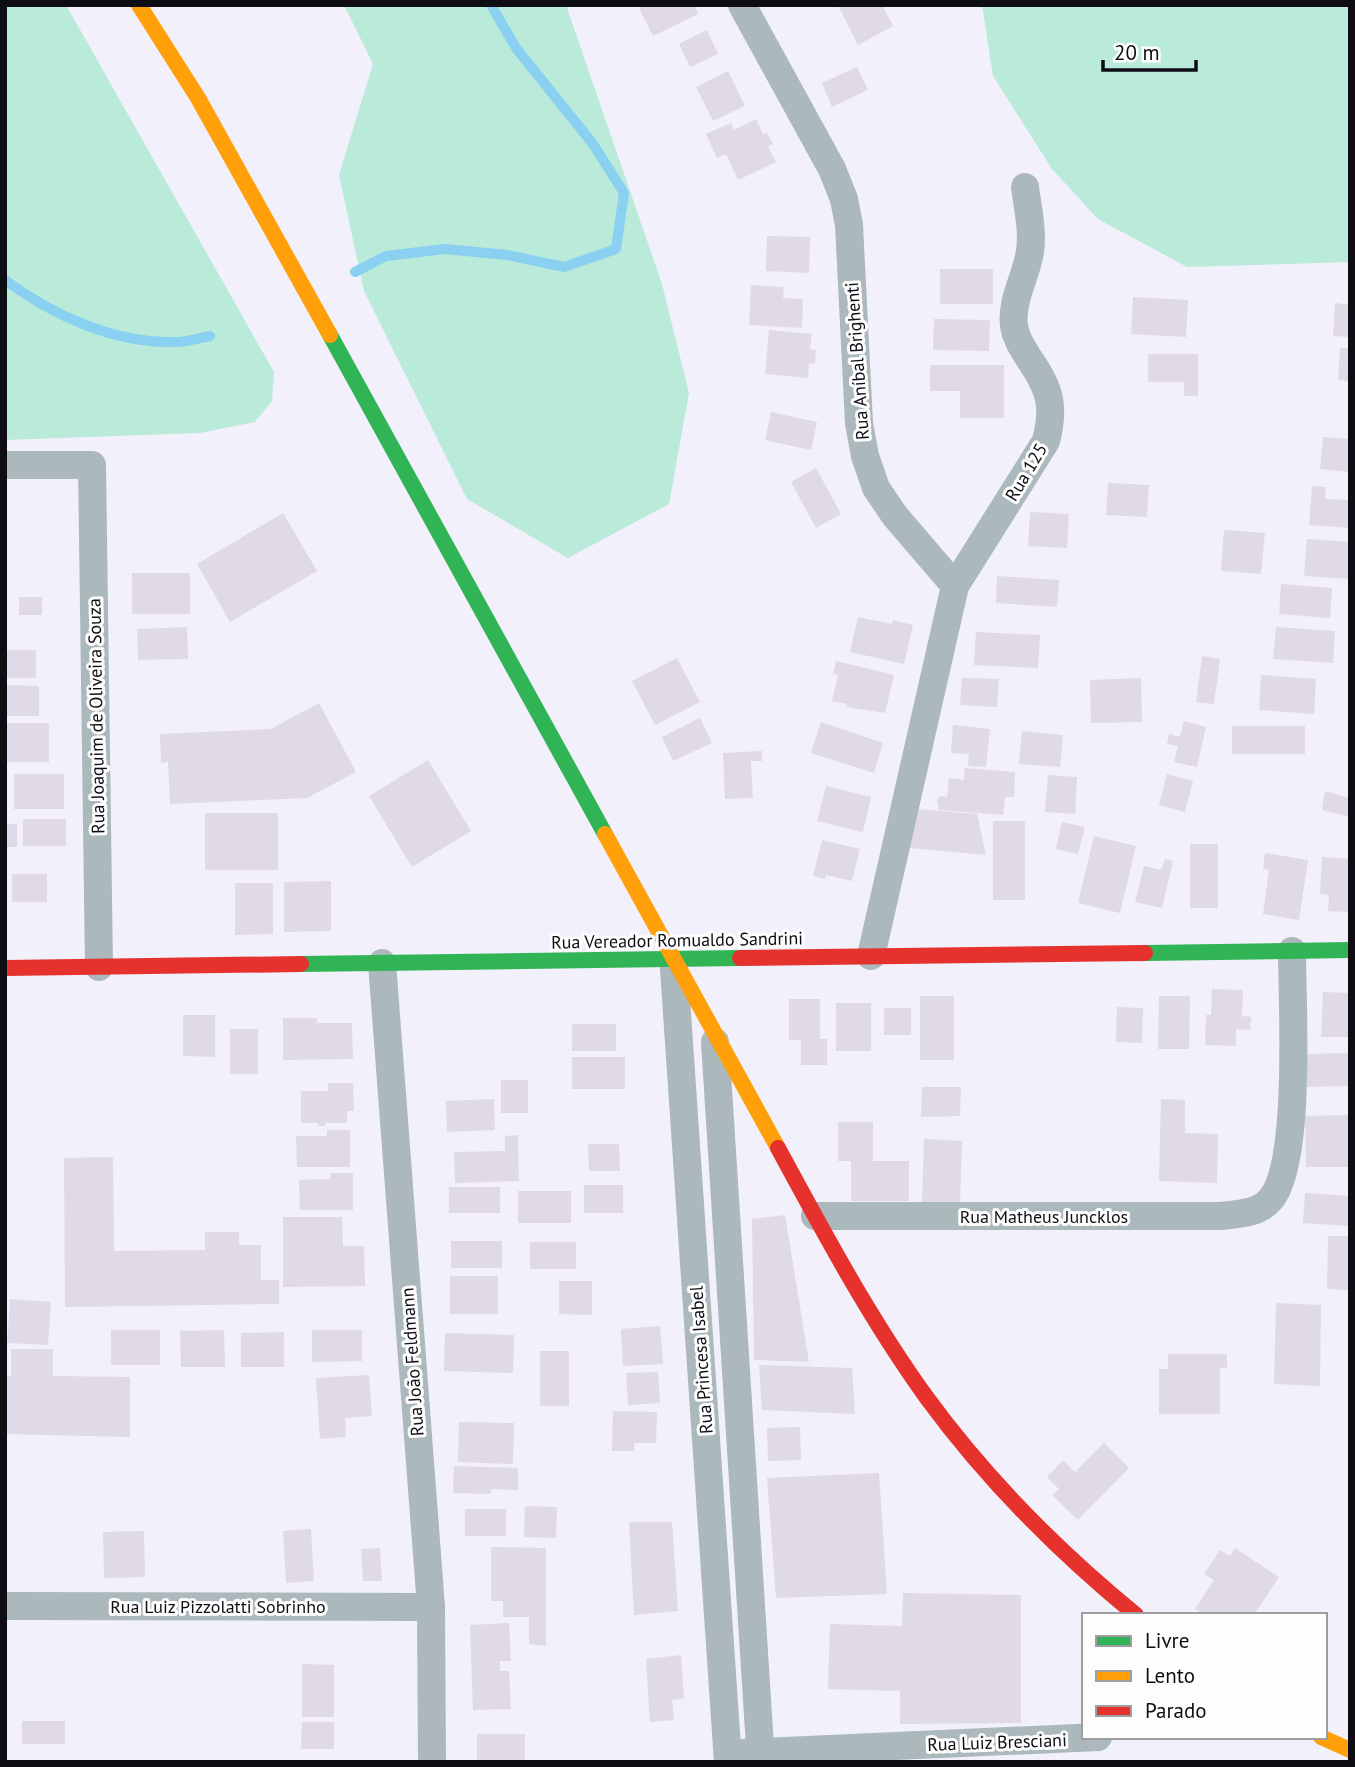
<svg xmlns="http://www.w3.org/2000/svg" width="1355" height="1767" viewBox="0 0 1355 1767" font-family="'PT Sans',sans-serif">
  <rect width="100%" height="100%" fill="#f2f0fa"/>
  <g fill="#baead9">
    <path d="M5,5H66L274,372L272,401L255,422L200,433L5,440Z"/>
    <path d="M344,5H566L662,284L689,393L669,504L568,558L467,499L364,291L339,175L373,64Z"/>
    <path d="M982,5H1350V262L1187,267L1098,219L1052,169L993,76Z"/>
  </g>
  <g fill="none" stroke-linecap="round" stroke-linejoin="round">
    <g stroke="#8ad0f0" stroke-width="10">
      <path d="M355,272L386,256L445,249L507,255L564,267L616,249L624,193L593,144L516,48L491,5"/>
      <path d="M5,280C53,316 116,344 177,342C188,342 199,338 210,336"/>
    </g>
  </g>
  <g fill="#dfd9e8">
    <path d="M644,5H694L698,14L653,36L639,8Z"/>
    <path d="M838,5H882L893,26L858,45Z"/>
    <path d="M707,30L718,54L690,67L679,44Z"/>
    <path d="M857,67L868,90L832,107L822,83Z"/>
    <path d="M728,71L745,106L713,121L696,87Z"/>
    <path d="M756,119L763,134L767,133L773,144L768,146L776,162L738,180L726,154L717,158L706,134L731,123L734,130Z"/>
    <path d="M767,236L810,237L809,273L766,271Z"/>
    <rect x="940" y="269" width="53" height="35"/>
    <path d="M751,285L784,287L783,298L803,299L802,328L749,325Z"/>
    <path d="M1133,297L1188,300L1186,337L1131,334Z"/>
    <path d="M1335,303L1350,305V337L1333,336Z"/>
    <path d="M934,319L990,320L989,351L933,350Z"/>
    <path d="M769,330L812,334L810,349L816,350L815,364L809,363L808,378L765,374Z"/>
    <path d="M1340,348H1350V381L1338,380Z"/>
    <path d="M1148,354H1198V396H1184V382H1148Z"/>
    <path d="M930,365H1004V418H960V391H930Z"/>
    <path d="M771,412L817,422L811,450L765,440Z"/>
    <path d="M1323,437L1350,439V472L1320,469Z"/>
    <path d="M816,468L841,514L816,528L791,482Z"/>
    <path d="M1108,483L1149,485L1147,517L1106,515Z"/>
    <path d="M1312,486L1326,487L1325,499L1350,500V528L1309,525Z"/>
    <path d="M1030,512L1069,514L1067,548L1028,546Z"/>
    <path d="M283,513L317,571L230,622L197,564Z"/>
    <path d="M1224,530L1265,533L1261,574L1221,571Z"/>
    <path d="M1307,539L1350,542V579L1304,576Z"/>
    <rect x="132" y="573" width="58" height="41"/>
    <path d="M997,576L1059,580L1057,607L996,603Z"/>
    <path d="M1281,584L1332,588L1330,618L1279,614Z"/>
    <rect x="19" y="597" width="23" height="18"/>
    <path d="M858,617L892,624L893,620L913,625L904,664L850,652Z"/>
    <path d="M187,627L188,659L138,660L137,629Z"/>
    <path d="M1276,627L1335,631L1333,663L1273,659Z"/>
    <path d="M976,632L1040,635L1038,668L974,665Z"/>
    <rect x="5" y="650" width="31" height="28"/>
    <path d="M1202,656L1220,659L1214,704L1196,702Z"/>
    <path d="M677,658L700,702L655,725L632,681Z"/>
    <path d="M836,661L894,675L885,713L846,707L847,704L832,701L838,675L833,674Z"/>
    <path d="M1261,675L1316,679L1314,714L1259,710Z"/>
    <path d="M962,678L999,679L997,707L960,705Z"/>
    <path d="M1141,678L1142,722L1091,723L1090,680Z"/>
    <path d="M5,685L39,686V716H5Z"/>
    <path d="M319,703L356,772L307,798L170,804L168,762L161,763L160,734L271,729Z"/>
    <path d="M700,718L712,743L673,761L662,737Z"/>
    <path d="M1184,721L1206,727L1197,767L1174,762L1178,746L1167,744L1169,734L1180,737Z"/>
    <path d="M821,722L883,743L874,773L811,753Z"/>
    <rect x="5" y="723" width="44" height="39"/>
    <path d="M953,725L990,729L986,767L968,766L969,754L951,753Z"/>
    <rect x="1232" y="726" width="73" height="28"/>
    <path d="M1022,731L1063,735L1060,767L1019,764Z"/>
    <path d="M762,751V761H751L753,798L725,799L723,753Z"/>
    <path d="M428,760L471,831L412,867L369,796Z"/>
    <path d="M965,768L1015,772L1014,797H1005L1003,815L939,810L937,800L940,796L947,797L949,778L964,780Z"/>
    <rect x="14" y="774" width="50" height="35"/>
    <path d="M1167,774L1193,781L1185,812L1159,805Z"/>
    <path d="M1048,775L1077,777L1075,814L1045,812Z"/>
    <path d="M826,786L871,797L863,832L817,821Z"/>
    <path d="M1325,791L1350,798V817L1322,810Z"/>
    <path d="M917,809L977,814L986,855L909,848Z"/>
    <rect x="205" y="813" width="73" height="57"/>
    <rect x="23" y="819" width="43" height="27"/>
    <rect x="993" y="821" width="32" height="79"/>
    <path d="M1062,822L1085,827L1078,854L1056,849Z"/>
    <rect x="5" y="824" width="12" height="23"/>
    <path d="M1094,836L1136,846L1120,913L1078,903Z"/>
    <path d="M822,840L860,849L852,881L826,875L825,879L813,876Z"/>
    <rect x="1190" y="844" width="28" height="64"/>
    <path d="M1265,853L1308,860L1299,920L1263,914L1269,870L1263,869Z"/>
    <path d="M1322,857L1350,859V912L1328,911L1329,895L1320,894Z"/>
    <path d="M1165,859L1173,861L1162,908L1135,902L1144,866L1161,870Z"/>
    <rect x="12" y="874" width="35" height="28"/>
    <path d="M331,881V931L284,932V882Z"/>
    <path d="M235,883H273V934L235,935Z"/>
    <path d="M1212,989L1243,990L1242,1016L1251,1017L1250,1030L1236,1029V1046L1205,1045L1206,1015H1211Z"/>
    <path d="M1323,992L1350,993V1037H1321Z"/>
    <rect x="920" y="996" width="34" height="64"/>
    <path d="M1159,996H1190L1189,1049H1158Z"/>
    <path d="M789,999H820V1039H827V1065H801V1040H789Z"/>
    <rect x="836" y="1003" width="35" height="48"/>
    <path d="M1117,1007L1143,1008L1142,1043L1116,1042Z"/>
    <rect x="884" y="1008" width="27" height="27"/>
    <path d="M183,1015H215V1057L183,1056Z"/>
    <path d="M283,1018H317V1023H352L353,1059L283,1060Z"/>
    <rect x="572" y="1024" width="44" height="27"/>
    <rect x="230" y="1029" width="28" height="45"/>
    <path d="M1350,1053V1086L1307,1087L1306,1054Z"/>
    <rect x="572" y="1057" width="53" height="32"/>
    <rect x="501" y="1080" width="27" height="33"/>
    <path d="M328,1083H353L354,1111H347V1123H325V1126H318V1123H301V1091H328Z"/>
    <path d="M922,1087H961L960,1116L921,1117Z"/>
    <path d="M494,1099L495,1130L447,1132L446,1101Z"/>
    <path d="M1161,1099L1185,1100V1133L1218,1134L1217,1183L1159,1181Z"/>
    <path d="M1350,1115V1167H1306L1305,1116Z"/>
    <path d="M838,1122H873V1161H909V1201H851V1161H838Z"/>
    <path d="M327,1130H350V1167H297L296,1136H327Z"/>
    <path d="M518,1135L519,1181L455,1183L454,1152L505,1151V1136Z"/>
    <path d="M924,1139L962,1141L960,1204L922,1203Z"/>
    <path d="M588,1144H619L620,1171H589Z"/>
    <path d="M113,1157L114,1251L205,1250V1232H239V1245H261V1280H279V1304L65,1307L64,1158Z"/>
    <path d="M330,1173H353V1210H300L299,1180L330,1179Z"/>
    <rect x="584" y="1185" width="39" height="28"/>
    <rect x="449" y="1187" width="51" height="26"/>
    <rect x="518" y="1191" width="53" height="32"/>
    <path d="M1305,1193L1350,1196V1226L1303,1223Z"/>
    <path d="M785,1215L809,1362L754,1360L752,1219Z"/>
    <path d="M283,1217H342L343,1246H364L365,1286L283,1287Z"/>
    <path d="M1328,1236H1350V1290L1327,1289Z"/>
    <rect x="451" y="1241" width="51" height="27"/>
    <rect x="530" y="1242" width="46" height="27"/>
    <rect x="450" y="1276" width="48" height="38"/>
    <path d="M559,1281H592V1315L559,1314Z"/>
    <path d="M10,1299L51,1302L48,1345L7,1343Z"/>
    <path d="M1276,1303L1321,1305L1320,1386L1274,1384Z"/>
    <path d="M660,1326L663,1364L623,1366L621,1329Z"/>
    <rect x="111" y="1330" width="49" height="35"/>
    <path d="M224,1330L225,1367H181L180,1331Z"/>
    <path d="M312,1330H362V1361L312,1362Z"/>
    <path d="M284,1332V1367H241V1333Z"/>
    <path d="M445,1333L514,1335L513,1373L444,1371Z"/>
    <path d="M11,1349H53V1376L130,1377V1437L5,1434V1376H11Z"/>
    <rect x="540" y="1351" width="29" height="55"/>
    <path d="M1168,1354H1227V1368H1220V1414H1159V1369H1168Z"/>
    <path d="M759,1365L852,1368L855,1414L762,1410Z"/>
    <path d="M658,1372L660,1403L628,1405L626,1373Z"/>
    <path d="M369,1375L372,1416L345,1418L346,1437L320,1439L316,1378Z"/>
    <path d="M613,1411L657,1412L656,1443H634V1451H612Z"/>
    <path d="M459,1422L514,1423L513,1464L458,1462Z"/>
    <path d="M800,1427L801,1460L768,1461L767,1428Z"/>
    <path d="M1104,1443L1129,1468L1078,1520L1052,1495L1059,1489L1047,1477L1063,1460L1075,1472Z"/>
    <path d="M454,1466L518,1468V1490L491,1489V1494L453,1493Z"/>
    <path d="M879,1473L887,1594L776,1598L767,1478Z"/>
    <path d="M525,1506L557,1507L556,1538L524,1537Z"/>
    <rect x="465" y="1509" width="41" height="27"/>
    <path d="M629,1522H672L678,1611L634,1615Z"/>
    <path d="M311,1529L314,1581L286,1583L283,1531Z"/>
    <path d="M144,1531L145,1577L104,1578L103,1532Z"/>
    <path d="M491,1547L546,1548V1646L529,1644V1617H503V1601H491Z"/>
    <path d="M380,1548L382,1581H363L361,1549Z"/>
    <path d="M1235,1548L1279,1577L1254,1615H1204L1195,1609L1214,1580L1204,1574L1220,1550L1230,1556Z"/>
    <path d="M903,1593L1021,1595V1723L900,1724V1691L828,1689L830,1624L902,1626Z"/>
    <path d="M509,1623L511,1661H500V1671H509L511,1709L473,1710L470,1625Z"/>
    <path d="M681,1655L684,1699L672,1700L674,1720L650,1722L646,1659Z"/>
    <path d="M302,1664L334,1665V1717H302Z"/>
    <rect x="22" y="1721" width="43" height="23"/>
    <path d="M302,1722H334V1749H301Z"/>
    <rect x="477" y="1734" width="48" height="28"/>
  </g>
  <g fill="none" stroke-linecap="round" stroke-linejoin="round">
    <g stroke="#abb8bc" stroke-width="28">
      <path d="M742,5L832,169L844,199L849,225L859,423L865,456L876,488L895,516L955,586L871,956"/>
      <path d="M5,465H92L99,967"/>
      <path d="M955,586L1046,441C1055,406 1050,389 1030,360C1023,349 1016,339 1014,326C1011,302 1024,280 1029,257C1034,235 1028,210 1025,187"/>
      <path d="M382,963L431,1607L432,1762"/>
      <path d="M674,969L728,1762"/>
      <path d="M715,1042L761,1762"/>
      <path d="M815,1216H1220C1237,1214 1258,1214 1270,1200C1302,1165 1292,1002 1292,951"/>
      <path d="M5,1606L431,1607"/>
      <path d="M741,1753L1098,1737"/>
    </g>
    <g stroke="#30b455" stroke-width="16">
      <path d="M330,335L605,834"/>
      <path d="M1145,953L1350,950"/>
      <path d="M301,964L740,958"/>
    </g>
    <g stroke="#ff9f0a" stroke-width="16">
      <path d="M139,5L198,98L330,335"/>
      <path d="M605,834L778,1148"/>
      <path d="M1321,1737L1350,1750"/>
    </g>
    <g stroke="#e5322d" stroke-width="16">
      <path d="M740,958L1145,953"/>
      <path d="M5,968L301,964"/>
      <path d="M778,1148C824,1233 870,1319 927,1398C987,1480 1058,1551 1136,1615"/>
    </g>
  </g>
  <g text-anchor="middle" dominant-baseline="central" stroke-width="6" stroke-linejoin="round" paint-order="stroke">
    <g font-size="18" fill="#0f0d14" stroke="#fdfdfd">
      <text transform="translate(857 361) rotate(-94)">Rua Aníbal Brighenti</text>
      <text transform="translate(1026 472) rotate(-59)">Rua 125</text>
      <text transform="translate(96 716) rotate(-91)">Rua Joaquim de Oliveira Souza</text>
      <text transform="translate(677 940) rotate(-1)">Rua Vereador Romualdo Sandrini</text>
      <text x="1044" y="1216">Rua Matheus Juncklos</text>
      <text transform="translate(701 1360) rotate(-94)">Rua Princesa Isabel</text>
      <text transform="translate(412 1362) rotate(-94)">Rua João Feldmann</text>
      <text x="218" y="1606">Rua Luiz Pizzolatti Sobrinho</text>
      <text transform="translate(997 1742) rotate(-2)">Rua Luiz Bresciani</text>
    </g>
  </g>
  <rect width="1355" height="1767" fill="none" stroke="#0f0d14" stroke-width="14"/>
  <rect x="1082" y="1613" width="245" height="126" fill="#fdfdfd" stroke="#9e9da0" stroke-width="2"/>
  <rect x="1096" y="1636" width="35" height="10" fill="#30b455" stroke="#9e9da0" stroke-width="2"/>
  <text x="1145" y="1648" font-size="21" fill="#0f0d14">Livre</text>
  <rect x="1096" y="1671" width="35" height="10" fill="#ff9f0a" stroke="#9e9da0" stroke-width="2"/>
  <text x="1145" y="1683" font-size="21" fill="#0f0d14">Lento</text>
  <rect x="1096" y="1706" width="35" height="10" fill="#e5322d" stroke="#9e9da0" stroke-width="2"/>
  <text x="1145" y="1718" font-size="21" fill="#0f0d14">Parado</text>
  <path d="M1103 60v10h93v-10" fill="none" stroke="#0f0d14" stroke-width="3.5"/>
  <text x="1114" y="60" font-size="21" fill="#0f0d14" stroke="#fdfdfd" stroke-width="5" paint-order="stroke">20 m</text>
</svg>
